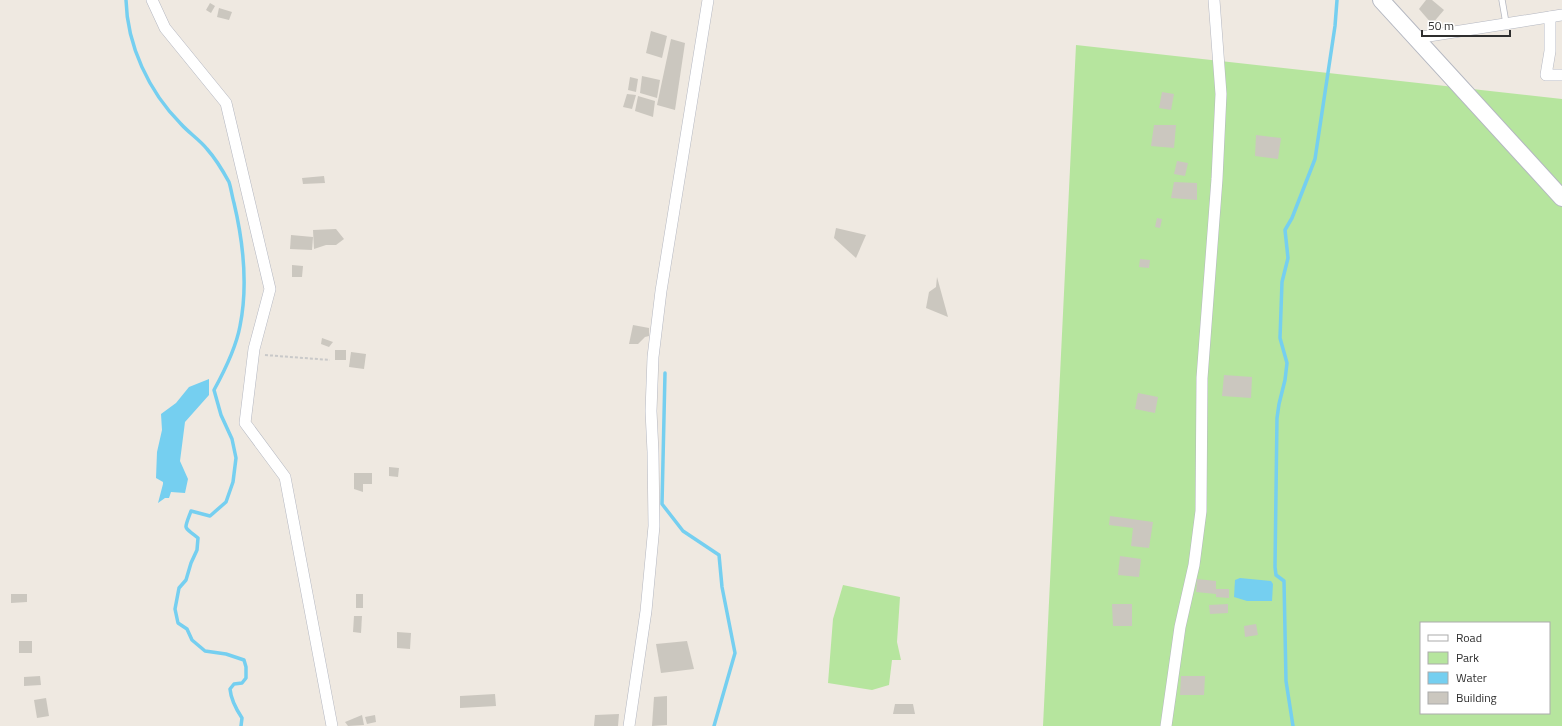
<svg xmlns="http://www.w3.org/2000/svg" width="1562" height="726" viewBox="0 0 1562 726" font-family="'Titillium Web',sans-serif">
  <rect width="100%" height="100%" fill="#efe9e1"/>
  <g fill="#b6e59e" fill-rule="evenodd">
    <path d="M1076,45L1562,99V726H1043ZM1421,623H1549V713H1421Z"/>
    <path d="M843,585L900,597L897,642L901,660H892L889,685L872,690L828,683L833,619Z"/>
  </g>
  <g fill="#75cff0">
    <path d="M209,379V395L185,422L180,461L188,479L185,493L171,492L169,498H165L158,503L163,484V482L156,478L157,452L162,430L161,414L176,403L189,387Z"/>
    <path d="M1240,578L1271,581L1273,584L1272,601H1247L1234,597L1235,580Z"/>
  </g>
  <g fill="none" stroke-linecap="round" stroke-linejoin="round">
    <g stroke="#75cff0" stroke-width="3.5">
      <path d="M126,0C127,45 149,92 181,124C189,133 200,140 207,149C215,158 223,171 229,182C231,188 232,196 234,203C243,241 248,286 240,326C236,348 225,370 214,390L221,415L232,439L236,458L233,482L226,502L210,516L191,511C183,532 184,526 198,538L197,550L191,563L186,580L179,588L175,609L178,623L187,629L192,640L205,651L226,654L244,660L246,667V678L242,683L234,684L230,689C231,700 236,709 242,718L241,726"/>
      <path d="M665,373L662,504L683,531L719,555L722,587L735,653L714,726"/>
      <path d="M1293,726L1286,681L1284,581L1276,575L1275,567L1277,418L1279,404L1285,380L1287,363L1280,338L1282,282L1288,258L1285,230L1292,218L1315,159L1335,26L1337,0"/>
    </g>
  </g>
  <g fill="#cbc7bf">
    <path d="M1426,0H1432L1444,10L1432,24L1419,9Z"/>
    <path d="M210,3L215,6L211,13L206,10Z"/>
    <path d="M219,8L232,12L229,20L217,17Z"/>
    <path d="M651,31L667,36L662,58L646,53Z"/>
    <path d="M671,39L685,43L675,110L657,105Z"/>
    <path d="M642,76L660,80L657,98L640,93Z"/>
    <path d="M630,77L638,79L636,92L628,90Z"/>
    <path d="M1162,92L1174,94L1171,110L1159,108Z"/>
    <path d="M627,94L636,95L632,109L623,107Z"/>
    <path d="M638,96L655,101L653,117L635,111Z"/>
    <path d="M1154,125H1176L1174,148L1151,146Z"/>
    <path d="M1256,135L1281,138L1278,159L1255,156Z"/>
    <path d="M1177,161L1188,163L1185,176L1174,174Z"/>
    <path d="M324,176L325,183L303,184L302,178Z"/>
    <path d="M1174,182L1197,183V200L1171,198Z"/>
    <path d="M1157,218L1162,219L1160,228L1155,227Z"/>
    <path d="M836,228L866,235L856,258L834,238Z"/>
    <path d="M336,229L344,239L336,245H326L314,249L313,230Z"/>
    <path d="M291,235L313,237L312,250L290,249Z"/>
    <path d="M1140,259L1150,260L1149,268L1139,267Z"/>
    <path d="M292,265L303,266L302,277H292Z"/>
    <path d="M937,277L948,317L926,308L929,292L936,287Z"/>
    <path d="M633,325L649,328V336L645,337L638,344H629Z"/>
    <path d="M322,338L333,342L329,347L321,344Z"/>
    <rect x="335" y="350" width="11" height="10"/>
    <path d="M351,352L366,354L364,369L349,367Z"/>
    <path d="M1224,375L1252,377L1251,398L1222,396Z"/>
    <path d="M1138,393L1158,397L1155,413L1135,409Z"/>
    <path d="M389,467L399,468L398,477L389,476Z"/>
    <path d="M354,473H372V484H363V492L354,489Z"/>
    <path d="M1110,516L1153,522L1149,548L1131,546L1133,528L1109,525Z"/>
    <path d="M1120,556L1141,559L1139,577L1118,575Z"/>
    <path d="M1197,579L1216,581V589H1229V598L1216,597V594L1196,592Z"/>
    <path d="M11,594H27V602L11,603Z"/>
    <rect x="356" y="594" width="7" height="14"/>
    <path d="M1112,604H1132V626H1113Z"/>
    <path d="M1228,604V613L1210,614L1209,605Z"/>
    <path d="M354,616H362L361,633L353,632Z"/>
    <path d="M1256,624L1258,635L1245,637L1244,626Z"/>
    <path d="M397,632L411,633L410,649L397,648Z"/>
    <rect x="19" y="641" width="13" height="12"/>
    <path d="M687,641L694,669L661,673L656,644Z"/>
    <path d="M40,676L41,685L24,686V677Z"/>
    <path d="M1181,676H1205L1204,695H1180Z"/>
    <path d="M495,694L496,706L460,708V696Z"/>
    <path d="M667,696V725L652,726L654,697Z"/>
    <path d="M46,698L49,716L37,718L34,700Z"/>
    <path d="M895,704H913L915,714H893Z"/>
    <path d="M619,714L618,726H594L595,715Z"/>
    <path d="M362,715L364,725L348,726L345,722Z"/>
    <path d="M375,715L376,722L367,724L365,717Z"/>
  </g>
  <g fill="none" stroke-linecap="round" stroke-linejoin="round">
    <g stroke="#b4b7c1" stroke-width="7">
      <path id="lane" d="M1502,0L1506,23"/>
    </g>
    <g stroke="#b4b7c1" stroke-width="12">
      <g id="street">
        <path d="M152,0L165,28L226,103L270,289L254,349L245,423L285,477L332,726"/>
        <path d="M1550,17V51L1546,75H1562"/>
        <path d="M1416,38L1562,15"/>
        <path d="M629,726L646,611L654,526L653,452L651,411L653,357L661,291L708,0"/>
        <path d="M1166,726L1180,627L1194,565L1201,511L1202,378L1217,179L1221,94L1214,0"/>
      </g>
    </g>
    <g stroke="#b4b7c1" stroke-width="18">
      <path id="secondary" d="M1381,0L1562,198"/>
    </g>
    <path stroke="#c9c9c9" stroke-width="2" stroke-dasharray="3 2" stroke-linecap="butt" d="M265,355L330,360"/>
    <use href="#lane" stroke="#fff" stroke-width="5.5"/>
    <use href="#street" stroke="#fff" stroke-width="11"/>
    <use href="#secondary" stroke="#fff" stroke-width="16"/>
  </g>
  <rect x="1420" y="622" width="130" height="92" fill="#ffffff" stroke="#ababab"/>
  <rect x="1428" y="635" width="20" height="6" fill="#ffffff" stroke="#ababab"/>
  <text x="1456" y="642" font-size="12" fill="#2e2e2e">Road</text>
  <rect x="1428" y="652" width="20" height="12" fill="#b6e59e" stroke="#ababab"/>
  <text x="1456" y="662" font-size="12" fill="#2e2e2e">Park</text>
  <rect x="1428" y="672" width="20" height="12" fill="#75cff0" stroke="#ababab"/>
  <text x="1456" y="682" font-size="12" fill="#2e2e2e">Water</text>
  <rect x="1428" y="692" width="20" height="12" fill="#cbc7bf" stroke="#ababab"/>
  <text x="1456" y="702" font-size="12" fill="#2e2e2e">Building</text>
  <path d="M1422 30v6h88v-6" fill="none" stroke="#2e2e2e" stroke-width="2"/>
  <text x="1428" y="30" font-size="12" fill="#2e2e2e" stroke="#ffffff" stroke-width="3" paint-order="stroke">50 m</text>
</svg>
